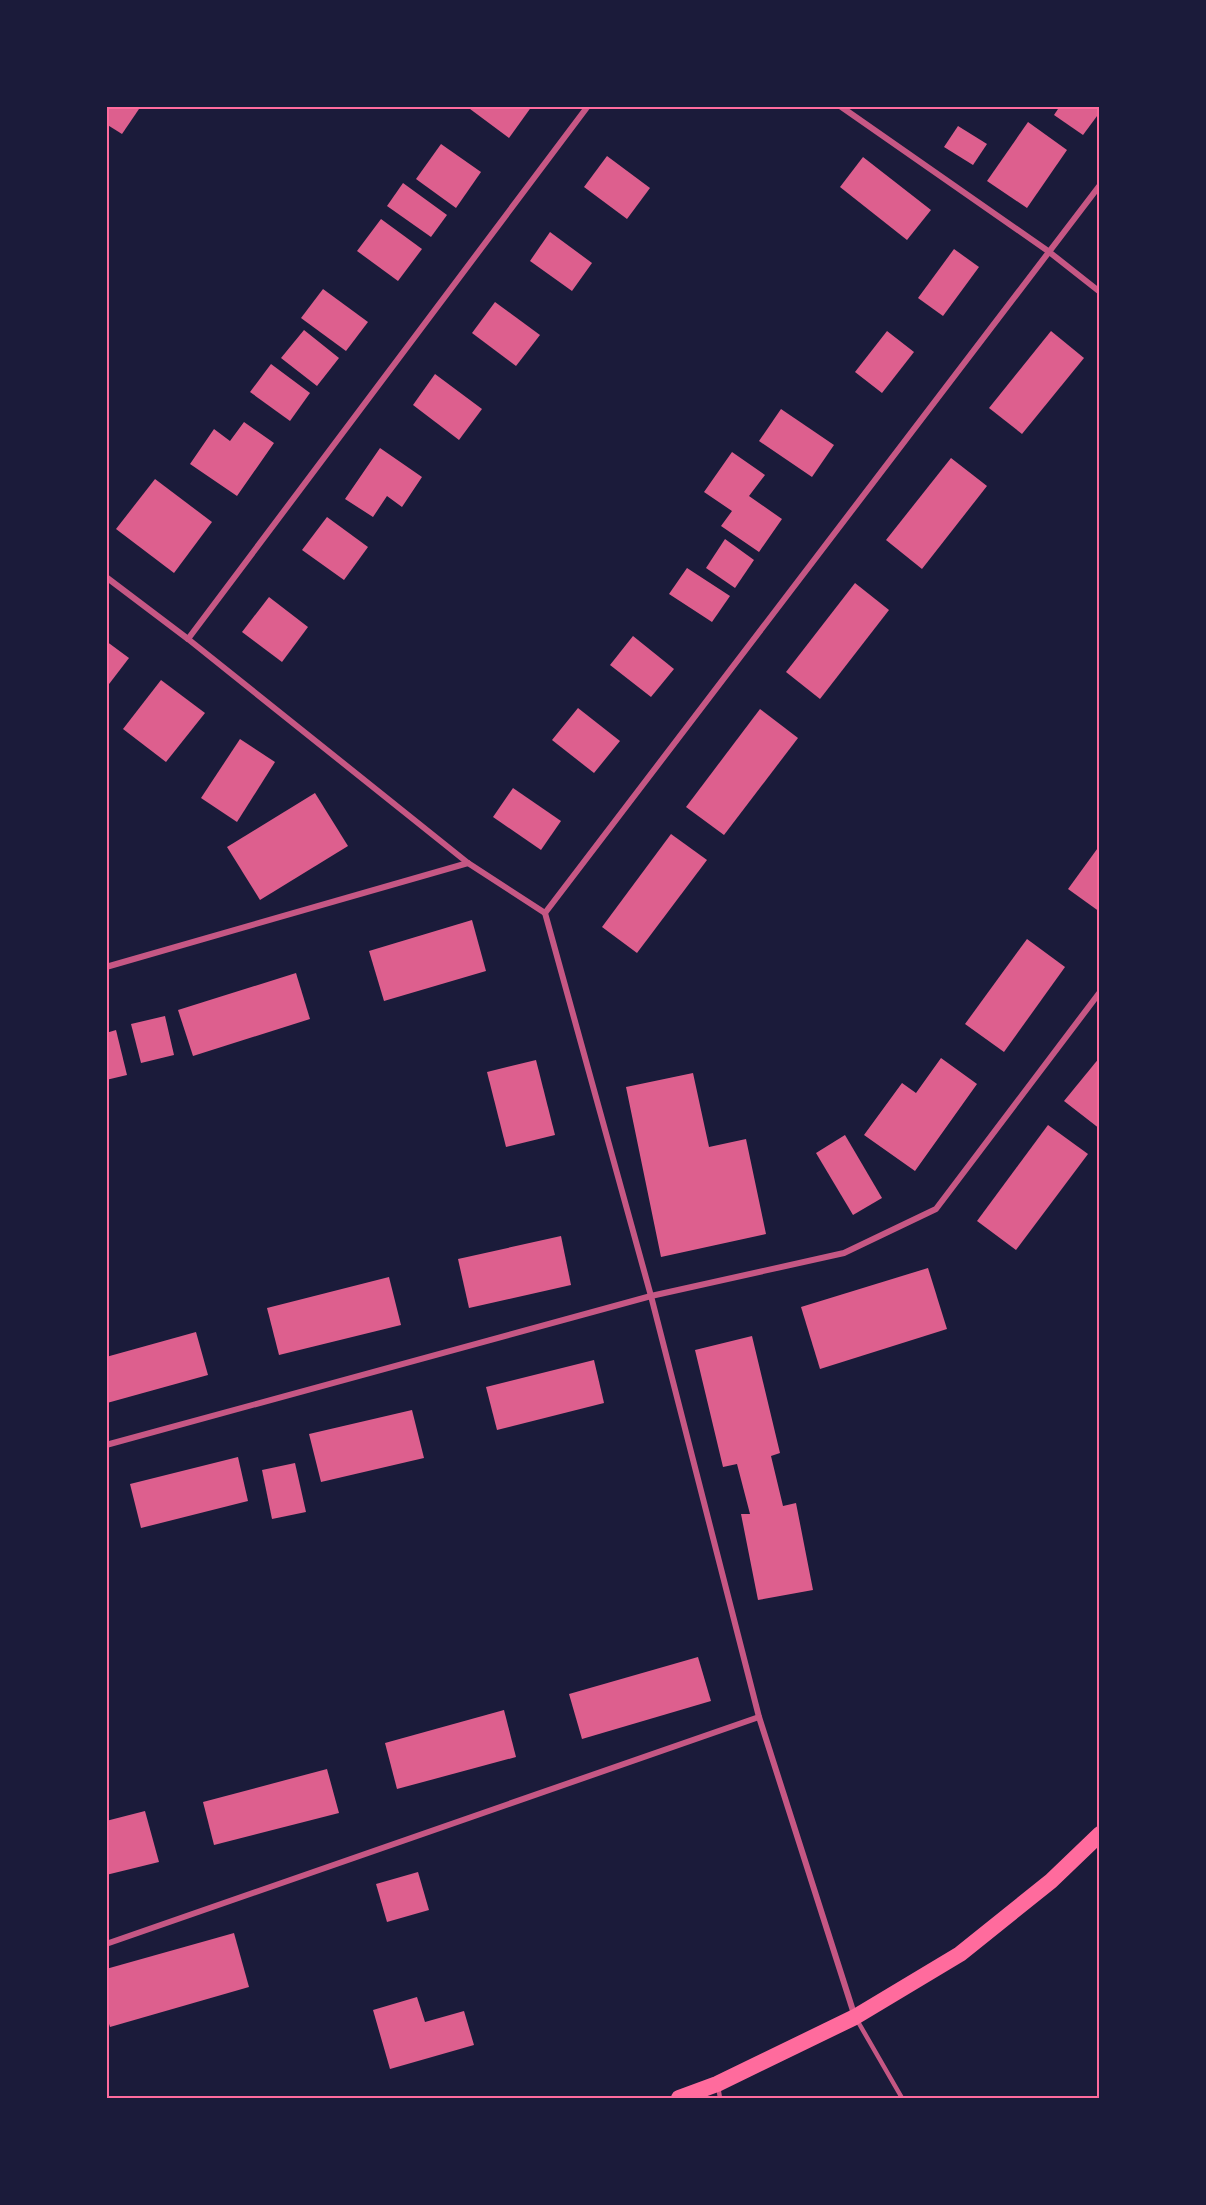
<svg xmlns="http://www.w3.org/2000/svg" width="1206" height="2205" viewBox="0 0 1206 2205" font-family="Mulish,sans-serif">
  <rect width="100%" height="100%" fill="#1b1b3a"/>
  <g fill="#dd5f8e">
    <path d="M106,106H135L139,109L122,134L106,124Z"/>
    <path d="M466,106H532L509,138Z"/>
    <path d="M1060,106H1100V112L1083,135L1054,115Z"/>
    <path d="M1028,122L1067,150L1027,208L987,181Z"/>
    <path d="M958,126L987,144L973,165L944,147Z"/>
    <path d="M441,144L481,172L456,208L416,179Z"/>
    <path d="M607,156L650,188L627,219L584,187Z"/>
    <path d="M863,157L931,210L907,240L840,187Z"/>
    <path d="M403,183L447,215L431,237L387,206Z"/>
    <path d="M381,219L422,249L398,281L357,251Z"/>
    <path d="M550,232L592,263L572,291L530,261Z"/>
    <path d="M954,249L979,267L943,316L918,298Z"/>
    <path d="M323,289L368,322L346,351L301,318Z"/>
    <path d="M495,302L540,335L516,366L472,333Z"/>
    <path d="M304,330L339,358L317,386L281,358Z"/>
    <path d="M887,331L914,352L882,393L855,372Z"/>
    <path d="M1051,331L1084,358L1022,434L989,408Z"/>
    <path d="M271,364L310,393L290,421L250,392Z"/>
    <path d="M435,374L482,409L459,440L413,405Z"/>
    <path d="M781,409L834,445L812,477L759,441Z"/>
    <path d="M244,422L274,443L237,496L190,464L214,429L230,441Z"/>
    <path d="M380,448L422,477L402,507L387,496L373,517L345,499Z"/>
    <path d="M732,452L765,475L749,496L782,519L759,552L721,526L732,511L704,492Z"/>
    <path d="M951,458L987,486L922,569L886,540Z"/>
    <path d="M155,479L212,522L174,573L116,529Z"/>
    <path d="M327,517L368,547L344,580L302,550Z"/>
    <path d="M725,539L754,560L735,588L706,568Z"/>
    <path d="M687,568L730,596L712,622L669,594Z"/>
    <path d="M855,583L889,610L820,699L786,672Z"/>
    <path d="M269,597L308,627L282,662L242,632Z"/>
    <path d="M633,636L674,669L651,697L610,665Z"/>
    <path d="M106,641L129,658L106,688Z"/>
    <path d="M161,680L205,713L166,762L123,729Z"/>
    <path d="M578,708L620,741L594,773L552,740Z"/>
    <path d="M760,709L798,738L724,835L686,807Z"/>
    <path d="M240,739L275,762L237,822L201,798Z"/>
    <path d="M513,788L561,821L541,850L493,817Z"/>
    <path d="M315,793L348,846L260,900L227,847Z"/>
    <path d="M671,834L707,860L637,953L602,927Z"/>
    <path d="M1100,845V912L1068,889Z"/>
    <path d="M472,920L486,971L384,1001L369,951Z"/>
    <path d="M1027,939L1065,967L1004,1052L965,1024Z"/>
    <path d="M296,973L310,1019L193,1056L178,1010Z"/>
    <path d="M165,1016L174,1055L141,1063L131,1024Z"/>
    <path d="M116,1030L127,1075L106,1080V1033Z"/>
    <path d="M1100,1057V1129L1064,1101Z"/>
    <path d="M941,1058L977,1084L915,1171L864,1135L902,1083L916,1093Z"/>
    <path d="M536,1060L555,1135L506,1147L487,1072Z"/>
    <path d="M693,1073L709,1147L746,1139L766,1234L661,1257L626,1087Z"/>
    <path d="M1048,1125L1088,1154L1016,1250L977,1221Z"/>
    <path d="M845,1135L882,1198L853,1215L816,1153Z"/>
    <path d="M561,1236L571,1285L469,1308L458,1259Z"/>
    <path d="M928,1268L947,1329L820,1369L801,1307Z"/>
    <path d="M389,1277L401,1325L279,1355L267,1308Z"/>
    <path d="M196,1332L208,1375L107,1403L106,1357Z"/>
    <path d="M752,1336L780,1453L771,1456L783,1506L796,1503L813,1590L758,1600L741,1514H750L737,1464L723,1467L695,1350Z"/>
    <path d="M594,1360L604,1403L497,1430L486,1387Z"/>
    <path d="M412,1410L424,1458L321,1482L309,1434Z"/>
    <path d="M238,1457L248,1501L141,1528L130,1484Z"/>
    <path d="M295,1463L306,1512L272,1519L262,1470Z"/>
    <path d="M698,1657L711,1701L582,1739L569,1694Z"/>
    <path d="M504,1710L516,1757L397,1789L385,1743Z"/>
    <path d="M327,1769L339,1813L214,1845L203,1802Z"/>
    <path d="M145,1811L159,1862L106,1875V1821Z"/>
    <path d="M418,1872L429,1910L387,1922L376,1884Z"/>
    <path d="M234,1933L249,1987L110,2027L106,2014V1969Z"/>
    <path d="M417,1997L425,2022L464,2011L474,2045L390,2069L373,2010Z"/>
  </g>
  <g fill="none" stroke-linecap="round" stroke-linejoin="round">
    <g stroke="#c65784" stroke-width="4.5">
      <path d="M857,2020L902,2098"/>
      <path d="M718,2086L720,2098"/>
    </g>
    <g stroke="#c65784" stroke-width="6">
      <path d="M840,106L1048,251L1100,292"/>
      <path d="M106,577L188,639L468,863L545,913L651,1296L759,1717L855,2017"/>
      <path d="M188,639L588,106"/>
      <path d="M545,913L1100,185"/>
      <path d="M106,967L468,863"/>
      <path d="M106,1445L651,1296L844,1253L936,1209L1100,992"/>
      <path d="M106,1944L759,1717"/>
    </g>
    <path stroke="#ff6b9d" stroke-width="16" d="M679,2098L717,2084L855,2017L960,1954L1051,1881L1100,1834"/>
  </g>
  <rect width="1206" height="2205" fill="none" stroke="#1b1b3a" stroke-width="216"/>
  <rect x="108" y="108" width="990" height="1989" fill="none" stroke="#ff6b9d" stroke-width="2"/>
</svg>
